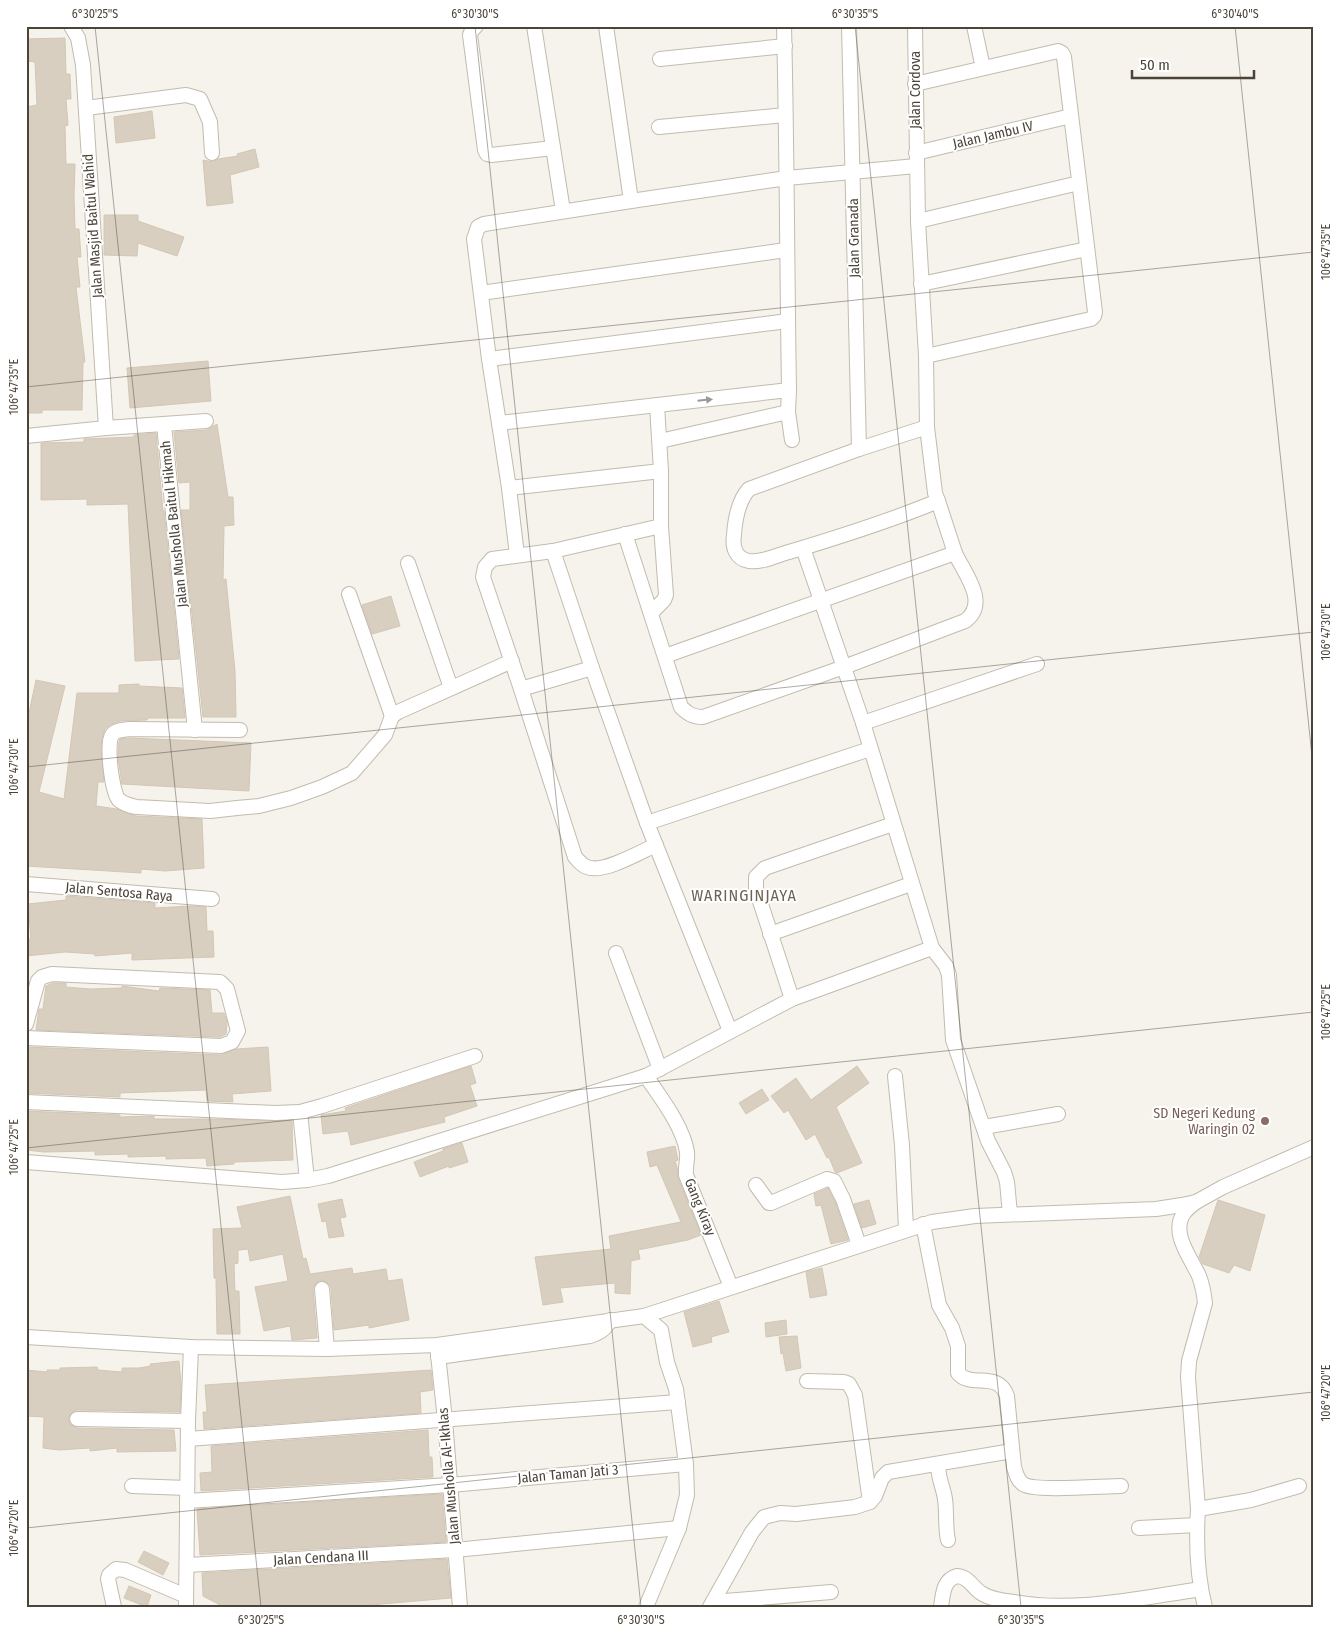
<svg xmlns="http://www.w3.org/2000/svg" width="1340" height="1633" viewBox="0 0 1340 1633" font-family="'Fira Sans Condensed',sans-serif">
  <rect width="100%" height="100%" fill="#f6f3ec"/>
  <g fill="#d8cfc1" stroke="#d3c7b4">
    <path d="M65,38L66,74H70L71,99H66L68,125L65,126L66,164H75L74,196L75,229H79L81,257H77L80,287H76L85,362H83L82,410H42V413H26V107L37,105L35,62L26,61V39Z"/>
    <path d="M152,111L155,138L116,143L114,117Z"/>
    <path d="M255,149L259,167L230,175L233,203L207,206L203,160L213,162L218,159L238,156L237,154Z"/>
    <path d="M104,215H138V221L184,237L177,256L138,243L137,256L104,255Z"/>
    <path d="M208,361L211,401L130,408L127,368Z"/>
    <path d="M217,424L228,497H233L234,525L224,526L223,580L226,579L235,671L236,717H203L181,510H190V482L179,483L174,432L207,430Z"/>
    <path d="M156,433L163,511H164L179,659L135,661L128,504L87,505V499L41,500V443L84,442V439L134,437V435Z"/>
    <path d="M391,596L400,626L372,634L362,605Z"/>
    <path d="M36,680L65,686L39,792L64,799L77,693H119V685L139,684V686L182,688L185,718H148L147,720L120,721L111,724L105,729L102,738L101,748L104,782H98L96,806L117,809L136,816L202,819L204,868L165,871L141,869V873L26,866V727Z"/>
    <path d="M130,738L251,743L249,791L122,784L118,757L119,742L120,739Z"/>
    <path d="M66,896L155,903V908L191,906L206,907L207,931H213L214,957L132,960V953L95,956V954L65,952L26,956V939H31L28,904L66,900Z"/>
    <path d="M53,983H66V987L91,989L122,988V986L159,991L160,988L210,990L212,1013H224L227,1022L226,1034L220,1037L36,1030L39,1009H43L46,986Z"/>
    <path d="M26,1047L221,1055L237,1049L268,1047L271,1091L232,1094L233,1102L207,1101L206,1090L120,1093V1097L26,1093Z"/>
    <path d="M471,1066L476,1083L470,1085L477,1106L444,1117L445,1122L351,1145L348,1131L323,1134L321,1115L346,1111L345,1108Z"/>
    <path d="M857,1066L869,1083L836,1107L862,1163L837,1173L835,1172L829,1157L827,1158L815,1134L806,1140L788,1110L784,1113L771,1096L796,1078L811,1100Z"/>
    <path d="M762,1089L769,1100L746,1114L739,1103Z"/>
    <path d="M26,1111L120,1115V1117L154,1116V1119H207L292,1121L293,1160L234,1162V1164L207,1166L206,1158L166,1159V1156L128,1157V1154L95,1155V1151L44,1152L26,1150Z"/>
    <path d="M462,1143L468,1162L449,1168V1166L420,1177L414,1162L443,1151V1149Z"/>
    <path d="M675,1146L678,1160L675,1161L677,1167L678,1178L701,1235L688,1240L638,1250L640,1259L631,1261L630,1294L615,1293V1283L560,1288L563,1302L543,1305L535,1257L611,1249L609,1236L681,1222L657,1165L650,1167L647,1152Z"/>
    <path d="M828,1188L835,1202L848,1240L831,1244L821,1205L816,1206L814,1194Z"/>
    <path d="M290,1196L303,1259L306,1258L310,1274L352,1268L353,1274L386,1269L388,1281L402,1279L409,1320L369,1328V1325L334,1330L331,1288L329,1284L322,1280L317,1282L313,1289L317,1338L292,1340L290,1326L264,1331L255,1287L288,1281L283,1254L250,1261L248,1249L238,1250V1263L234,1264L235,1291H239L240,1334H217L216,1278H214L213,1229L242,1228L237,1207Z"/>
    <path d="M342,1199L346,1217L340,1218L344,1236L329,1238L326,1221L322,1222L318,1204Z"/>
    <path d="M869,1200L876,1224L862,1228L854,1204Z"/>
    <path d="M1218,1200L1265,1215L1250,1271L1234,1265L1229,1273L1203,1264L1199,1257Z"/>
    <path d="M822,1268L827,1295L810,1298L806,1272Z"/>
    <path d="M719,1301L729,1332L711,1337L712,1342L693,1347L684,1312Z"/>
    <path d="M786,1320L787,1334L766,1337L765,1323Z"/>
    <path d="M797,1336L801,1368L786,1371L783,1353L781,1354L779,1337Z"/>
    <path d="M179,1361L181,1383L180,1412L77,1410L72,1412L68,1418L70,1424L77,1428L174,1430L176,1451L117,1452V1448L90,1451V1448L59,1450L43,1448L44,1417L26,1416V1370L47,1372V1370H60V1368L97,1367L98,1370L122,1372V1368H139L151,1366L150,1364Z"/>
    <path d="M431,1370L433,1390L420,1392L421,1413L204,1429L203,1412H207L205,1385Z"/>
    <path d="M428,1430L429,1457H432L433,1477L201,1491L200,1473L212,1472L211,1446Z"/>
    <path d="M442,1494L446,1542L200,1555L197,1509Z"/>
    <path d="M144,1551L169,1563L163,1575L138,1562Z"/>
    <path d="M447,1559L451,1598L347,1607H224L203,1596L202,1573Z"/>
    <path d="M129,1586L151,1595L147,1607L124,1598Z"/>
  </g>
  <g fill="none" stroke-linecap="round" stroke-linejoin="round">
    <g stroke="#c2bbae" stroke-width="16">
      <g id="minor">
        <path d="M71,26L78,38L83,65L106,428"/>
        <path d="M476,26L472,30L470,35L485,150L487,154L491,155L553,148"/>
        <path d="M534,26L563,211"/>
        <path d="M606,26L631,201"/>
        <path d="M784,26C787,148 787,269 789,390L788,412L792,440"/>
        <path d="M849,26L859,449"/>
        <path d="M915,26L918,221L926,356L927,427L935,493L938,501C890,521 839,537 789,552C777,555 762,563 749,561C736,559 732,547 734,535C735,520 738,501 749,489L859,449L927,427"/>
        <path d="M974,26L983,68"/>
        <path d="M660,59L785,46"/>
        <path d="M915,84L1058,51L1062,53L1064,57L1095,312L1094,316L1091,319L926,356"/>
        <path d="M86,108L186,95L200,99L210,122L212,153"/>
        <path d="M659,127L785,115"/>
        <path d="M916,153L1071,116"/>
        <path d="M918,221L1079,183"/>
        <path d="M921,284L1087,249"/>
        <path d="M481,293L786,250"/>
        <path d="M489,359L788,321"/>
        <path d="M499,423L789,390"/>
        <path d="M164,425L195,730"/>
        <path d="M26,436L106,428L206,421"/>
        <path d="M660,441L788,412"/>
        <path d="M509,488L661,471"/>
        <path d="M938,501L955,553"/>
        <path d="M625,534L681,707C688,714 693,717 703,717L844,667L965,621C990,603 964,573 955,553L665,656"/>
        <path d="M553,551L592,668L647,823L730,1031"/>
        <path d="M517,555L509,488L489,359L474,239L478,227L484,224L631,201L787,178L916,166"/>
        <path d="M408,563L451,688"/>
        <path d="M349,594L392,716"/>
        <path d="M651,613L664,600L666,595L661,526V471L657,405"/>
        <path d="M521,689L592,668"/>
        <path d="M863,723L1037,664"/>
        <path d="M240,730L129,729C123,730 115,730 112,735C106,744 112,793 119,800C125,805 131,806 137,807L210,811L237,808L259,806L291,798L322,787L352,773L385,735L392,716L398,712L512,661"/>
        <path d="M647,823L870,749"/>
        <path d="M656,845C640,852 603,874 587,867C581,865 579,861 575,857L521,689L483,577L485,567L492,559L553,551L661,526"/>
        <path d="M26,884L212,899"/>
        <path d="M770,934L911,884"/>
        <path d="M932,948L946,966L949,975L953,1040L988,1141L1004,1172L1007,1182L1010,1214"/>
        <path d="M616,953L660,1069"/>
        <path d="M792,999L756,889V877L765,868L893,824"/>
        <path d="M26,1024L38,981L42,977L52,974L220,982L227,989L238,1031L232,1042L221,1046L26,1038"/>
        <path d="M646,1076C660,1097 683,1126 687,1152C688,1160 685,1166 686,1175L731,1287"/>
        <path d="M895,1076L902,1145L906,1229"/>
        <path d="M26,1102L275,1113L300,1112L322,1106L475,1056"/>
        <path d="M300,1112L307,1180"/>
        <path d="M984,1127L1058,1114"/>
        <path d="M26,1162L282,1182L307,1180L328,1176L646,1076L792,999L932,948L863,723L803,548"/>
        <path d="M756,1185L769,1203H771L827,1179L834,1181L843,1199L859,1245"/>
        <path d="M1196,1202C1192,1205 1187,1209 1184,1213C1170,1233 1191,1258 1199,1276C1202,1284 1204,1293 1205,1303L1189,1361L1188,1377L1198,1509C1196,1541 1197,1576 1205,1607"/>
        <path d="M923,1224L939,1305L952,1328L958,1346V1373C971,1389 998,1370 1007,1396L1014,1467C1016,1473 1017,1480 1023,1484C1034,1492 1103,1486 1121,1486"/>
        <path d="M322,1289L327,1349"/>
        <path d="M644,1316L661,1330L667,1362L676,1389L686,1464L687,1495L679,1528L646,1607"/>
        <path d="M26,1337L191,1347L327,1349L437,1345L644,1316L932,1222L975,1216L1156,1209L1182,1205L1196,1202L1223,1187L1314,1147"/>
        <path d="M437,1345L445,1420L460,1607"/>
        <path d="M438,1357L590,1336C599,1333 605,1330 610,1320"/>
        <path d="M807,1381L844,1382L849,1384L855,1395L870,1502"/>
        <path d="M77,1419L188,1421"/>
        <path d="M188,1439L678,1402"/>
        <path d="M938,1464C938,1479 943,1486 945,1499C947,1513 945,1527 948,1540"/>
        <path d="M132,1486L187,1488"/>
        <path d="M187,1501L450,1485L686,1464"/>
        <path d="M1198,1509L1251,1500L1299,1486"/>
        <path d="M1139,1528L1197,1525"/>
        <path d="M187,1565L455,1550L679,1528"/>
        <path d="M713,1602L831,1592"/>
        <path d="M114,1607L108,1579L109,1575L116,1569L125,1570L186,1596"/>
        <path d="M186,1607L188,1421L191,1347"/>
        <path d="M710,1607L752,1532L764,1517L780,1513L796,1514L855,1507L870,1502L875,1496L882,1478L888,1472L1012,1451"/>
        <path d="M941,1607C943,1594 943,1580 957,1576C969,1577 972,1587 981,1593C990,1599 1004,1601 1014,1602C1076,1613 1139,1598 1201,1589"/>
      </g>
    </g>
    <use href="#minor" stroke="#fff" stroke-width="14"/>
  </g>
  <defs><path id="oneway-solid" d="M-6-.8H1V-3.2L6.5 0L1 3.2V.8H-6Z" transform="scale(1.25)"/></defs>
  <use fill="#9c9892" href="#oneway-solid" transform="translate(705 400) rotate(-6)"/>
  <path fill="none" stroke="#4b4439" stroke-width="1" stroke-opacity="0.45" d="M95,26L261,1607M475,26L641,1607M855,26L1021,1607M1235,26L1314,775M26,387L1314,252M26,767L1314,632M26,1148L1314,1012M26,1528L1314,1392"/>
  <circle fill="#8d6e63" stroke="#fff" stroke-width="2" cx="1265" cy="1121" r="5"/>
  <g text-anchor="middle" dominant-baseline="central" stroke-width="4" stroke-linejoin="round" paint-order="stroke">
    <g font-size="14" fill="#4b4439" stroke="#fff">
      <text transform="translate(915 90) rotate(-90)">Jalan Cordova</text>
      <text transform="translate(993 135) rotate(-13)">Jalan Jambu IV</text>
      <text transform="translate(93 226) rotate(-94)">Jalan Masjid Baitul Wahid</text>
      <text transform="translate(854 238) rotate(-91)">Jalan Granada</text>
      <text transform="translate(174 524) rotate(-96)">Jalan Musholla Baitul Hikmah</text>
      <text transform="translate(119 892) rotate(5)">Jalan Sentosa Raya</text>
      <text transform="translate(700 1207) rotate(68)">Gang Kiray</text>
      <text transform="translate(568 1474) rotate(-5)">Jalan Taman Jati 3</text>
      <text transform="translate(449 1476) rotate(-95)">Jalan Musholla Al-Ikhlas</text>
      <text transform="translate(321 1558) rotate(-3)">Jalan Cendana III</text>
    </g>
    <g font-size="14" fill="#785e54" stroke="#fff" text-anchor="end">
      <text x="1255" y="1113">SD Negeri Kedung<tspan x="1255" dy="16">Waringin 02</tspan></text>
    </g>
    <g font-size="16" letter-spacing="1" fill="#6e6250" stroke="#fff">
      <text x="744" y="895">WARINGINJAYA</text>
    </g>
  </g>
  <rect width="1340" height="1633" fill="none" stroke="#ffffff" stroke-width="55"/>
  <path d="M1132 70v8h122v-8" fill="none" stroke="#4b4439" stroke-width="2.5"/>
  <text x="1140" y="70" font-size="15" fill="#4b4439" stroke="#ffffff" stroke-width="4" paint-order="stroke">50 m</text>
  <rect x="28" y="28" width="1284" height="1578" fill="none" stroke="#4b4439" stroke-width="2"/>
  <g font-size="12" text-anchor="middle" fill="#4b4439">
    <text x="95" y="18">6°30'25"S</text>
    <text x="475" y="18">6°30'30"S</text>
    <text x="855" y="18">6°30'35"S</text>
    <text x="1235" y="18">6°30'40"S</text>
    <text transform="translate(1326 252) rotate(-90)" y="4">106°47'35"E</text>
    <text transform="translate(14 387) rotate(-90)" y="4">106°47'35"E</text>
    <text transform="translate(1326 632) rotate(-90)" y="4">106°47'30"E</text>
    <text transform="translate(14 767) rotate(-90)" y="4">106°47'30"E</text>
    <text transform="translate(1326 1012) rotate(-90)" y="4">106°47'25"E</text>
    <text transform="translate(14 1147) rotate(-90)" y="4">106°47'25"E</text>
    <text transform="translate(1326 1393) rotate(-90)" y="4">106°47'20"E</text>
    <text transform="translate(14 1528) rotate(-90)" y="4">106°47'20"E</text>
    <text x="261" y="1624">6°30'25"S</text>
    <text x="641" y="1624">6°30'30"S</text>
    <text x="1021" y="1624">6°30'35"S</text>
  </g>
</svg>
